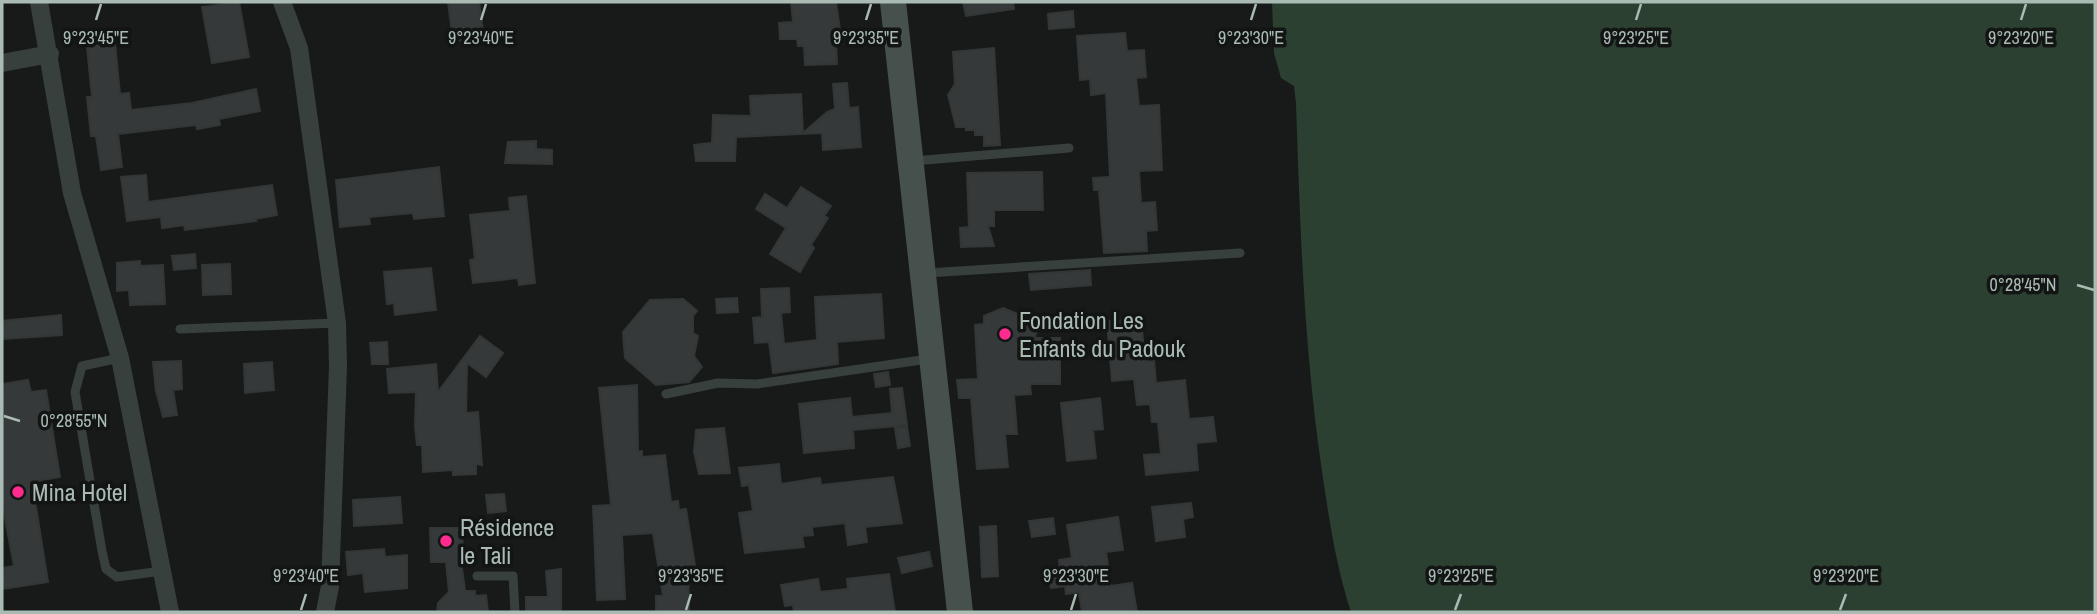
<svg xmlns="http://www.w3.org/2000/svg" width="2097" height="614" viewBox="0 0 2097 614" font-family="'Archivo Narrow',sans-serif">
  <rect width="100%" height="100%" fill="#181a1a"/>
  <path fill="#2c4032" d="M1272,2H2095V612H1351C1336,566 1329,519 1322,471C1304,349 1300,226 1296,103L1294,86L1281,78L1274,53Z"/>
  <g fill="#353939" stroke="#323736" stroke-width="2">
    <path d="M239,2L249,57L212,63L202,7Z"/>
    <path d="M448,2H479L484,38L453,41Z"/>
    <path d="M791,2H836L842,44L836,45L837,64L805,65L804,46H798L797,39H780L779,23L793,22Z"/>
    <path d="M963,2H1013L1014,9L966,16Z"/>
    <path d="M1073,11L1074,27L1049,29L1048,14Z"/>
    <path d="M1125,33L1127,51L1144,50L1146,77L1136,78L1139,106L1159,105L1162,170L1139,171L1141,203L1155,202L1157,230L1146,231L1147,251L1104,253L1099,190H1094L1093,178L1110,177L1106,93L1091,95L1090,79L1080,80L1077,36Z"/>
    <path d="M114,34L120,94L129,93L131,110L192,103L256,89L260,111L219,119L220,125L197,129L196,125L118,134L122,167L101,170L96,136H91L87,97H92L86,37Z"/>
    <path d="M994,48L1000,145L984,146V135H975V130H966V127H956L948,95L955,84L953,52Z"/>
    <path d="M847,83L849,108L858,107L861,147L823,150L822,133L736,137L735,161H696L694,145L712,143L713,115L751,116L750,96L801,94L803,133L827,112L835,109L833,84Z"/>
    <path d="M536,141V149L552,150V164L505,163L508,142Z"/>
    <path d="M439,167L444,216L414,219L413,213L369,217L370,224L340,227L336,180Z"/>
    <path d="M1042,172L1043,210H994V226H988L994,246L961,247L960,228L969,227L967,173Z"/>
    <path d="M146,175L148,202L272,185L277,215L255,219L256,221L185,230L184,225L162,228L161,217L127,221L121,177Z"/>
    <path d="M801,187L831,206L824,216L828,218L811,245L814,248L800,272L770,254L786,228L756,209L765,194L787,208Z"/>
    <path d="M526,196L535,283L519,285L518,278L473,283L470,260L475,259L470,215L510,211L509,198Z"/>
    <path d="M195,254L196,268L174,270L172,256Z"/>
    <path d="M140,261V266L163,265L165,304L130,305L129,290L117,291V263Z"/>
    <path d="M230,264L231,294L203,295L202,265Z"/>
    <path d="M431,268L436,310L395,315L394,303L387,304L384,272Z"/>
    <path d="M1090,270L1091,285L1031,290L1029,274Z"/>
    <path d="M789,288L790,312L781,313L784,344L817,340L815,297L881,294L884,338L837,342L838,364L773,373L769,342L755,343L753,318L762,317L761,289Z"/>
    <path d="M737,298L738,312L717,313L716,299Z"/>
    <path d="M683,299L697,311L693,316V333L698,336L694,356L702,367L689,382L656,385L625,358L623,332L650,300Z"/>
    <path d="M1003,308L1023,316L1026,313L1042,319L1034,338H1060V384H1030L1031,394L1014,395L1017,434H1005L1008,467L977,469L971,398H959L957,380L978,379L975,325L984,324V316Z"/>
    <path d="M61,315L62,335L2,339V321Z"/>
    <path d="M1141,319L1145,361L1154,360L1156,383L1185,380L1189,419L1213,417L1216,441L1196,443L1198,470L1146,475L1144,455L1161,454L1158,422H1152L1150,404L1137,405L1134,379L1112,381L1107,321Z"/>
    <path d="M480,336L503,353L486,377L467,363L466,413L478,412L482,465L476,464V474L453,475V470L423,472L422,445H417L415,426L416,392L389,393L387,369L436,364L438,392Z"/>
    <path d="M387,342L388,364H372L370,343Z"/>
    <path d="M181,361L182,389L173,390L177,415L163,417L156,391L153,362Z"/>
    <path d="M272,362L274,390L245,393L244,364Z"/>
    <path d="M888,372L890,385L876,387L874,374Z"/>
    <path d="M28,380L31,392L46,390L60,477L32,482L48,582L2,589V568L14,566L2,503V384Z"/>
    <path d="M637,385L638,452L642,451V457L665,455L671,502L678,501L679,510L686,509L695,566L688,567L689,612H656V596H663L653,533L622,535L625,599L597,600L593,506L611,505L599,388Z"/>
    <path d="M902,388L907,425L853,430L854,448L804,453L799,404L850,398L852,417L892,413L890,389Z"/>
    <path d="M1100,398L1103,429L1093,430L1096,458L1067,461L1061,403Z"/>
    <path d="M907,427L910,446L898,448L895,428Z"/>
    <path d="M724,428L730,473L699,474L694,452L696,430Z"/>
    <path d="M779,464L781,484L820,478L821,485L893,477L902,523L865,527L867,542L848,545L845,523L812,527L813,535L802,536L804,547L745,553L739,513L753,511L749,485L742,486L739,468Z"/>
    <path d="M504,494L506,511L488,513L486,495Z"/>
    <path d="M400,497L402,523L354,526L353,500Z"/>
    <path d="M1191,503L1193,517L1183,519L1185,537L1156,541L1152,507Z"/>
    <path d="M1118,517L1123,550L1106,552L1111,586L1132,583L1137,612H1082L1079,592L1066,594L1065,586L1051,588L1048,572L1060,570L1059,560L1072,558L1067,525Z"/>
    <path d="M1053,518L1055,534L1032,537L1029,521Z"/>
    <path d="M996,526L998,576L982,577L980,527Z"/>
    <path d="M430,528H462L463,553H460L465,591H475V596L486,595L488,612H437L438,603L449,592L446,562H431Z"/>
    <path d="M384,549L385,557L407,555V588L365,592L363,573L348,575L346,552Z"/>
    <path d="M929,552L932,566L902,573L898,558Z"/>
    <path d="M561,569V612H526V597H548L546,571Z"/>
    <path d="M889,574L895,612H794L793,605L785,606L781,585L818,579L820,592L848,589L847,579Z"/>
  </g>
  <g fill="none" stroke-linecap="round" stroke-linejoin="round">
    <g stroke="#38403e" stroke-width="9">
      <path d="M913,161L1069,148"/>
      <path d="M927,273L1240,253"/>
      <path d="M180,329L337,323"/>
      <path d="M120,358L82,366L75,392L102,551L106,569L117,577L162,571"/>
      <path d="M666,394L718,383L757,384L928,359"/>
      <path d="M477,576H513L515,612"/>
    </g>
    <g stroke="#38403e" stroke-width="18">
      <path d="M39,2L72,193L120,358L170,612"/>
      <path d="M282,2L299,48L337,323L338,366L330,586L325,612"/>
      <path d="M2,63L50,54"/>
    </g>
    <path stroke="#46504c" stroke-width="26" d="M893,2L960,612"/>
  </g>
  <path fill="none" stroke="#a9bbb3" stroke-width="2.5" d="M96,20L101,4M481,20L486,4M866,20L871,4M1251,20L1256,4M1636,20L1641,4M2021,20L2026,4M2077,285L2094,290M4,416L20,421M301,610L306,594M686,610L691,594M1071,610L1076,594M1455,610L1461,594M1840,610L1846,594"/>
  <g fill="#ff2b8e" stroke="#131515" stroke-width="2.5">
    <circle cx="1005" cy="334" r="7"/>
    <circle cx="18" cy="492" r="7"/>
    <circle cx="446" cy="541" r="7"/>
  </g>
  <g text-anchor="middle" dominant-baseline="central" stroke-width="7" stroke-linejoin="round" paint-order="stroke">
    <g font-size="24" fill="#a9bbb3" stroke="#131515" text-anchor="start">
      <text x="1019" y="320">Fondation Les<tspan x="1019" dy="28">Enfants du Padouk</tspan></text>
      <text x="32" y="492">Mina Hotel</text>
      <text x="460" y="527">Résidence<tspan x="460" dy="28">le Tali</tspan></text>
    </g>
  </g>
  <g font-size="18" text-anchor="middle" fill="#a9bbb3" stroke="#131515" stroke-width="7" stroke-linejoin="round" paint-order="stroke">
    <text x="96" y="44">9°23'45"E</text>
    <text x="481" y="44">9°23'40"E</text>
    <text x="866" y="44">9°23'35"E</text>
    <text x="1251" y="44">9°23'30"E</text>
    <text x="1636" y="44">9°23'25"E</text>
    <text x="2021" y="44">9°23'20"E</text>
    <text x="2023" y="291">0°28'45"N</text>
    <text x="74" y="427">0°28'55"N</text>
    <text x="306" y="582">9°23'40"E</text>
    <text x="691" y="582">9°23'35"E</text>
    <text x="1076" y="582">9°23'30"E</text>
    <text x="1461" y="582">9°23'25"E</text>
    <text x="1846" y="582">9°23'20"E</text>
  </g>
  <rect width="2097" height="614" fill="none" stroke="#a9bbb3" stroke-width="7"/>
</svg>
